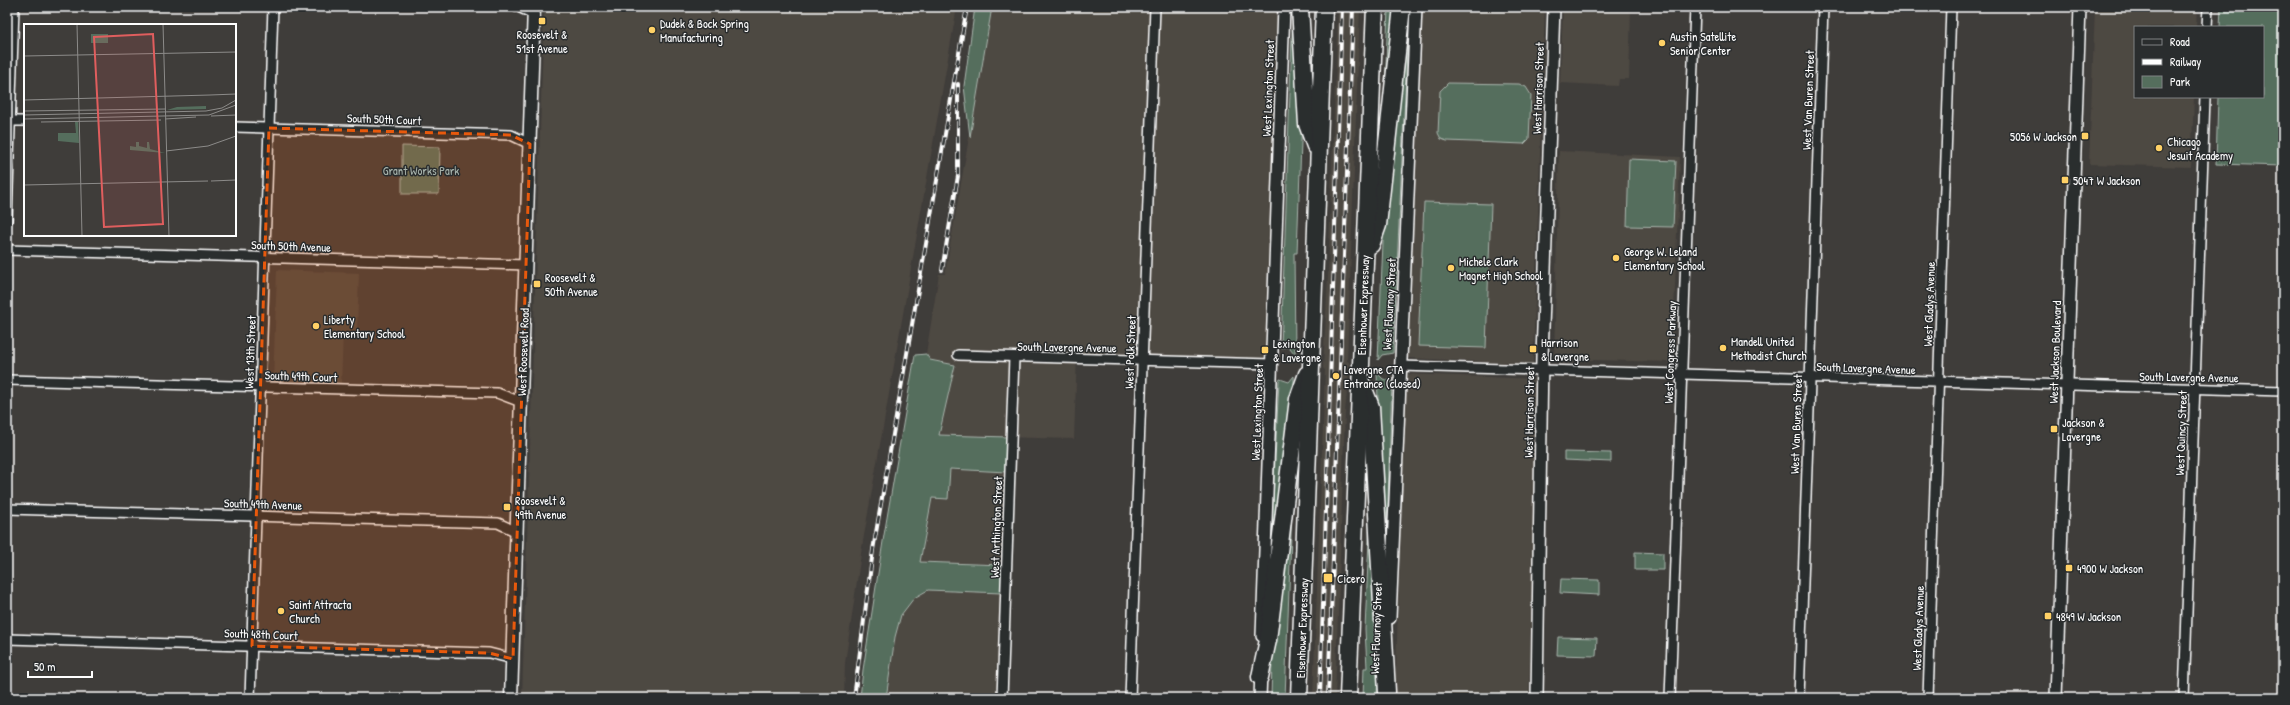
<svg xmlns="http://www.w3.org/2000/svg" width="2290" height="705" viewBox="0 0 2290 705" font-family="'Patrick Hand',sans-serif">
  <rect width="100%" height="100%" fill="#3f3d3a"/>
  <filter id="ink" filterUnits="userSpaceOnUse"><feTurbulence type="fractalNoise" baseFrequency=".025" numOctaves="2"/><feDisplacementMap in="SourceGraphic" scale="8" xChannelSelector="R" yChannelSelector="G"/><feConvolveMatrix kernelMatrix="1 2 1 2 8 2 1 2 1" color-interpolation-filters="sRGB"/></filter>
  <g filter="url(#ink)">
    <g fill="#4e4842">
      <path d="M544,7H957L862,547L845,663L844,698H522Z"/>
      <path d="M992,7H1279L1266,358L1077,353L1074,439L939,435L955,365L930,360L926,354L939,274H945Z"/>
      <path d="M1338,7H1360L1347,361L1349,362V370L1345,412L1335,698H1313L1325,370L1323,368L1328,276Z"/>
      <path d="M1422,7H1545L1533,364L1406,358Z"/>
      <path d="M1563,7H1631L1629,79H1619L1618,86L1560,83Z"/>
      <path d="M2095,7H2197L2196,27H2135V97H2194L2191,167L2089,164Z"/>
      <path d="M1559,151L1680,157L1672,362L1554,359Z"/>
      <path d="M277,270L359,273L357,332H343L341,386L273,383Z"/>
      <path d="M1406,374L1535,379V483L1529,698H1395Z"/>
      <path d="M950,469L1006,472L1002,565L920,562L932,498Z"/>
      <path d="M928,590L1001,593L997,698H886L895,637L901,615L914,598Z"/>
    </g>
    <g fill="#556e5d" stroke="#aab6ae">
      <path d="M975,7H992L970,137L964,86Z"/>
      <path d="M1293,7L1302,115L1297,253H1294L1295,354L1289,347L1281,348Z"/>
      <path d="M1388,7H1398L1385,94Z"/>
      <path d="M1409,7L1393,353L1382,355L1378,360L1385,196Z"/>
      <path d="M2221,7H2283V166L2216,164L2218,97H2263V27H2220Z"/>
      <path d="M1448,83L1519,84L1526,87L1531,95L1529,139L1524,144L1447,141L1441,139L1438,133L1440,91Z"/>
      <path d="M402,146L440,147L439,194H402Z"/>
      <path d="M1629,159L1676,161L1673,227L1627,226Z"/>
      <path d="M1424,202L1491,204L1486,348L1418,346Z"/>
      <path d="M926,354L930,360L955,365L939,435L1008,437L1006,472L950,469L948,499L932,498L920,562L1002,565L1001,593L928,590L914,598L901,615L895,637L886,698H860L863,670L884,535L915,355Z"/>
      <path d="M1377,373L1383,379L1392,381L1385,587Z"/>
      <path d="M1294,376V394L1269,580L1279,381L1280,379L1289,382Z"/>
      <path d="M1564,452L1611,453V462L1564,460Z"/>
      <path d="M1289,508H1292L1285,698H1271L1272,661Z"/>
      <path d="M1370,517L1378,668L1377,698H1363L1364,668H1367L1365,629Z"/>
      <path d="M1635,552L1663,553V570H1635Z"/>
      <path d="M1561,579L1599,580V595L1560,593Z"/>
      <path d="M1558,637L1597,638L1596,656L1557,655Z"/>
    </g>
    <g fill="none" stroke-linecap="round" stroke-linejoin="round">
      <g stroke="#fff" stroke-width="12">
        <g id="minor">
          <path d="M518,7L534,14"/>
          <path d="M2207,27L2208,7"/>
          <path d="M7,121H25"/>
          <path d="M235,127L511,135L530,144"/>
          <path d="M7,220L14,7"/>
          <path d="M7,250L526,265"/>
          <path d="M958,355L1271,364"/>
          <path d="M1400,366L2283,391"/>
          <path d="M7,380L497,393L521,402"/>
          <path d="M7,509L498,523L517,532"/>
          <path d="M7,639L489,653L513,659"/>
          <path d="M250,698L273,7"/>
          <path d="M1002,698L1014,357"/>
          <path d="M1130,698L1155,7"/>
          <path d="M1670,698L1695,7"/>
          <path d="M1799,698L1823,7"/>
          <path d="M1928,698L1951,7"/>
          <path d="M2184,698L2205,97"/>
        </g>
      </g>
      <g stroke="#fff" stroke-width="14">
        <g id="tertiary">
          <path d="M1390,618L1416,7"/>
          <path d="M1262,636L1284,7"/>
          <path d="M1260,698L1261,671"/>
          <path d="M1537,698L1542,357L1554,7"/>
          <path d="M2056,698L2080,7"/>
        </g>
      </g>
      <g stroke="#fff" stroke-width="15">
        <path id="secondary" d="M511,698L534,7"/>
      </g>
      <g stroke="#fff" stroke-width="19">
        <g id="motorway">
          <path d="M1300,7L1307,124L1315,146"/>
          <path d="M1371,245L1378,225L1402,7"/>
          <path d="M1362,384L1371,407L1387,692"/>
          <path d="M1260,677L1268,640L1298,399L1307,374"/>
          <path d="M1299,698L1324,7"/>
          <path d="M1348,698L1375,7"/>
        </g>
      </g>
      <use href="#minor" stroke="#2a2d2e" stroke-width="9"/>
      <use href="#tertiary" stroke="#2a2d2e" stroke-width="11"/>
      <use href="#secondary" stroke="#2a2d2e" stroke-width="12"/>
      <use href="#motorway" stroke="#2a2d2e" stroke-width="16"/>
      <g stroke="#fff" stroke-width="4">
        <g id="rail">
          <path d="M942,270L958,176V84"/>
          <path d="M854,698L873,550L967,7"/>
          <path d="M1320,698L1342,7"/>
          <path d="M1328,698L1353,7"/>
        </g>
      </g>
      <use href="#rail" stroke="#2a2d2e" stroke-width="2.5" stroke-dasharray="8" stroke-linecap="butt"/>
    </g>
  </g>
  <path fill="#e8590c" fill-opacity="0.2" stroke="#e8590c" stroke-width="3" stroke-dasharray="8 5" stroke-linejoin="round" d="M269,128L511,135L530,144L513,659L489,653L252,646Z"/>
  <g fill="#ffd166" stroke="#2a2d2e" stroke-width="1.5">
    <rect x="538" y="17" width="8" height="8" rx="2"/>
    <circle cx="652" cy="30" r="4"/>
    <circle cx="1662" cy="43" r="4"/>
    <rect x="2081" y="132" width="8" height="8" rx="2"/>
    <circle cx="2159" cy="148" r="4"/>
    <rect x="2061" y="176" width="8" height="8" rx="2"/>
    <circle cx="1616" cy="258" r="4"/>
    <circle cx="1451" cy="268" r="4"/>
    <rect x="533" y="280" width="8" height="8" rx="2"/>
    <circle cx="316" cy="326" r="4"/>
    <circle cx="1723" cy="348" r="4"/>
    <rect x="1529" y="345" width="8" height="8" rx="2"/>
    <rect x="1261" y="346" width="8" height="8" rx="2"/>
    <circle cx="1336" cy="376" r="4"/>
    <rect x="2050" y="425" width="8" height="8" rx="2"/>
    <rect x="503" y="503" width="8" height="8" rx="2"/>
    <rect x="2065" y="564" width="8" height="8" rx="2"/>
    <rect x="1323" y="573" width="10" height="10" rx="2"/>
    <circle cx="281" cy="611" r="4"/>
    <rect x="2044" y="612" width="8" height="8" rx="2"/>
  </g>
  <g text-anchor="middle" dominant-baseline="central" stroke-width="3" stroke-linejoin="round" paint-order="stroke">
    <g font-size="12" fill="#fff" stroke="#2a2d2e" text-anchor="start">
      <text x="660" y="23">Dudek &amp; Bock Spring<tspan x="660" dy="14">Manufacturing</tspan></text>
      <text x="542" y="34" text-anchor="middle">Roosevelt &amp;<tspan x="542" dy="14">51st Avenue</tspan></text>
      <text x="1670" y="36">Austin Satellite<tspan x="1670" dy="14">Senior Center</tspan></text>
      <text x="2077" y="136" text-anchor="end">5056 W Jackson</text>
      <text x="2167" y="141">Chicago<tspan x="2167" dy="14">Jesuit Academy</tspan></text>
      <text x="2073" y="180">5047 W Jackson</text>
      <text x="1624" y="251">George W. Leland<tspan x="1624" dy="14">Elementary School</tspan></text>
      <text x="1459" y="261">Michele Clark<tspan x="1459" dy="14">Magnet High School</tspan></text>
      <text x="545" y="277">Roosevelt &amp;<tspan x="545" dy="14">50th Avenue</tspan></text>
      <text x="324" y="319">Liberty<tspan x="324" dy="14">Elementary School</tspan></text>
      <text x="1731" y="341">Mandell United<tspan x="1731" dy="14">Methodist Church</tspan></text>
      <text x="1541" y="342">Harrison<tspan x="1541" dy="14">&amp; Lavergne</tspan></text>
      <text x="1273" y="343">Lexington<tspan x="1273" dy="14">&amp; Lavergne</tspan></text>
      <text x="1344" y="369">Lavergne CTA<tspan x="1344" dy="14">Entrance (closed)</tspan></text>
      <text x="2062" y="422">Jackson &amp;<tspan x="2062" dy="14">Lavergne</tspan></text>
      <text x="515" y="500">Roosevelt &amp;<tspan x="515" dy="14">49th Avenue</tspan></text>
      <text x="2077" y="568">4900 W Jackson</text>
      <text x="1337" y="578">Cicero</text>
      <text x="289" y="604">Saint Attracta<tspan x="289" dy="14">Church</tspan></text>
      <text x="2056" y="616">4849 W Jackson</text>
    </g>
    <g font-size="12" fill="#fff" stroke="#2a2d2e">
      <text transform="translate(1268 88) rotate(-88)">West Lexington Street</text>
      <text transform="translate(1538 88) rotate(-88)">West Harrison Street</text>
      <text transform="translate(1808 100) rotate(-88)">West Van Buren Street</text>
      <text transform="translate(384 119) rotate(2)">South 50th Court</text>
      <text transform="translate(291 246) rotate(2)">South 50th Avenue</text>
      <text transform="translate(1389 304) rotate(-87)">West Flournoy Street</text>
      <text transform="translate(1929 304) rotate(-88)">West Gladys Avenue</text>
      <text transform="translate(1363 305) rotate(-88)">Eisenhower Expressway</text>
      <text transform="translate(1067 347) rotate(1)">South Lavergne Avenue</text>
      <text transform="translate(250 352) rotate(-88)">West 13th Street</text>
      <text transform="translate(523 352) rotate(-88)">West Roosevelt Road</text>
      <text transform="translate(1130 352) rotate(-88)">West Polk Street</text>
      <text transform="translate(1670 352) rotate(-88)">West Congress Parkway</text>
      <text transform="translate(2055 352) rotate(-88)">West Jackson Boulevard</text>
      <text transform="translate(1866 368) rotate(2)">South Lavergne Avenue</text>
      <text transform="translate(301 376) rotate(2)">South 49th Court</text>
      <text transform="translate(2189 377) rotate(1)">South Lavergne Avenue</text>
      <text transform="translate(1257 412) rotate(-88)">West Lexington Street</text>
      <text transform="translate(1529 412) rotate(-89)">West Harrison Street</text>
      <text transform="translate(1796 424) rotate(-88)">West Van Buren Street</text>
      <text transform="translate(2181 433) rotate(-88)">West Quincy Street</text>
      <text transform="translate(263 504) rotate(2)">South 49th Avenue</text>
      <text transform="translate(996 527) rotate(-88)">West Arthington Street</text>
      <text transform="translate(1302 628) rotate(-88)">Eisenhower Expressway</text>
      <text transform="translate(1376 628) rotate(-88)">West Flournoy Street</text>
      <text transform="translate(1918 628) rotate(-88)">West Gladys Avenue</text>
      <text transform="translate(261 634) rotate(2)">South 48th Court</text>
    </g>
    <g font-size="12" fill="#aab6ae" stroke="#2a2d2e">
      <text x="421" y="170">Grant Works Park</text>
    </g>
  </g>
  <g transform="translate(24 24)">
    <rect width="212" height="212" fill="#3f3d3a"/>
    <path d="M67,10H84V19H67ZM182,82V85L143,86L153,83ZM51,98H54L55,119L34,117V109H52ZM112,118H115V122L123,124V118H125L126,125L141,129L106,126V122L112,123Z" fill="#556e5d"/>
    <path fill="none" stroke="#8c8b89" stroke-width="1" d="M53,0L55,86M139,0L145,212M0,32L212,28M186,71L212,70M0,76L186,71M55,86L58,212M0,87L142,85M0,91L182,87L198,84L212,76M187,92L212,91M0,95L185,91L212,81M141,95L172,93M17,98L137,96M142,127L184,122L212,112M187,157L212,156M0,161L184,157"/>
    <path fill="#e05e5e" fill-opacity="0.15" stroke="#e05e5e" stroke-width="2" d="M129,10L139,200L80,203L70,13Z"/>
    <rect width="212" height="212" fill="none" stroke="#fff" stroke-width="2"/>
  </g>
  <rect width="2290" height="705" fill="none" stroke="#2a2d2e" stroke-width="24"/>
  <rect x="12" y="12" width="2266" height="681" fill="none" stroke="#fff" stroke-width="1.5" filter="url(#ink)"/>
  <rect x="2134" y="26" width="130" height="72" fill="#2a2d2e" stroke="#7f8182"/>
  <rect x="2142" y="39" width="20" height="6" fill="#2a2d2e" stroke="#7f8182"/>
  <text x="2170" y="46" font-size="12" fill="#ffffff">Road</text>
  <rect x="2142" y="59" width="20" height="6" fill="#ffffff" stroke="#7f8182"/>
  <text x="2170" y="66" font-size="12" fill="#ffffff">Railway</text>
  <rect x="2142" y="76" width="20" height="12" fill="#556e5d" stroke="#7f8182"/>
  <text x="2170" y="86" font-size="12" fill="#ffffff">Park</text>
  <path d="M28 671v6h64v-6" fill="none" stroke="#ffffff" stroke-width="2"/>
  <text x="34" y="671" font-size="12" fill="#ffffff" stroke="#2a2d2e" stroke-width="3" paint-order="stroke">50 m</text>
</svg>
